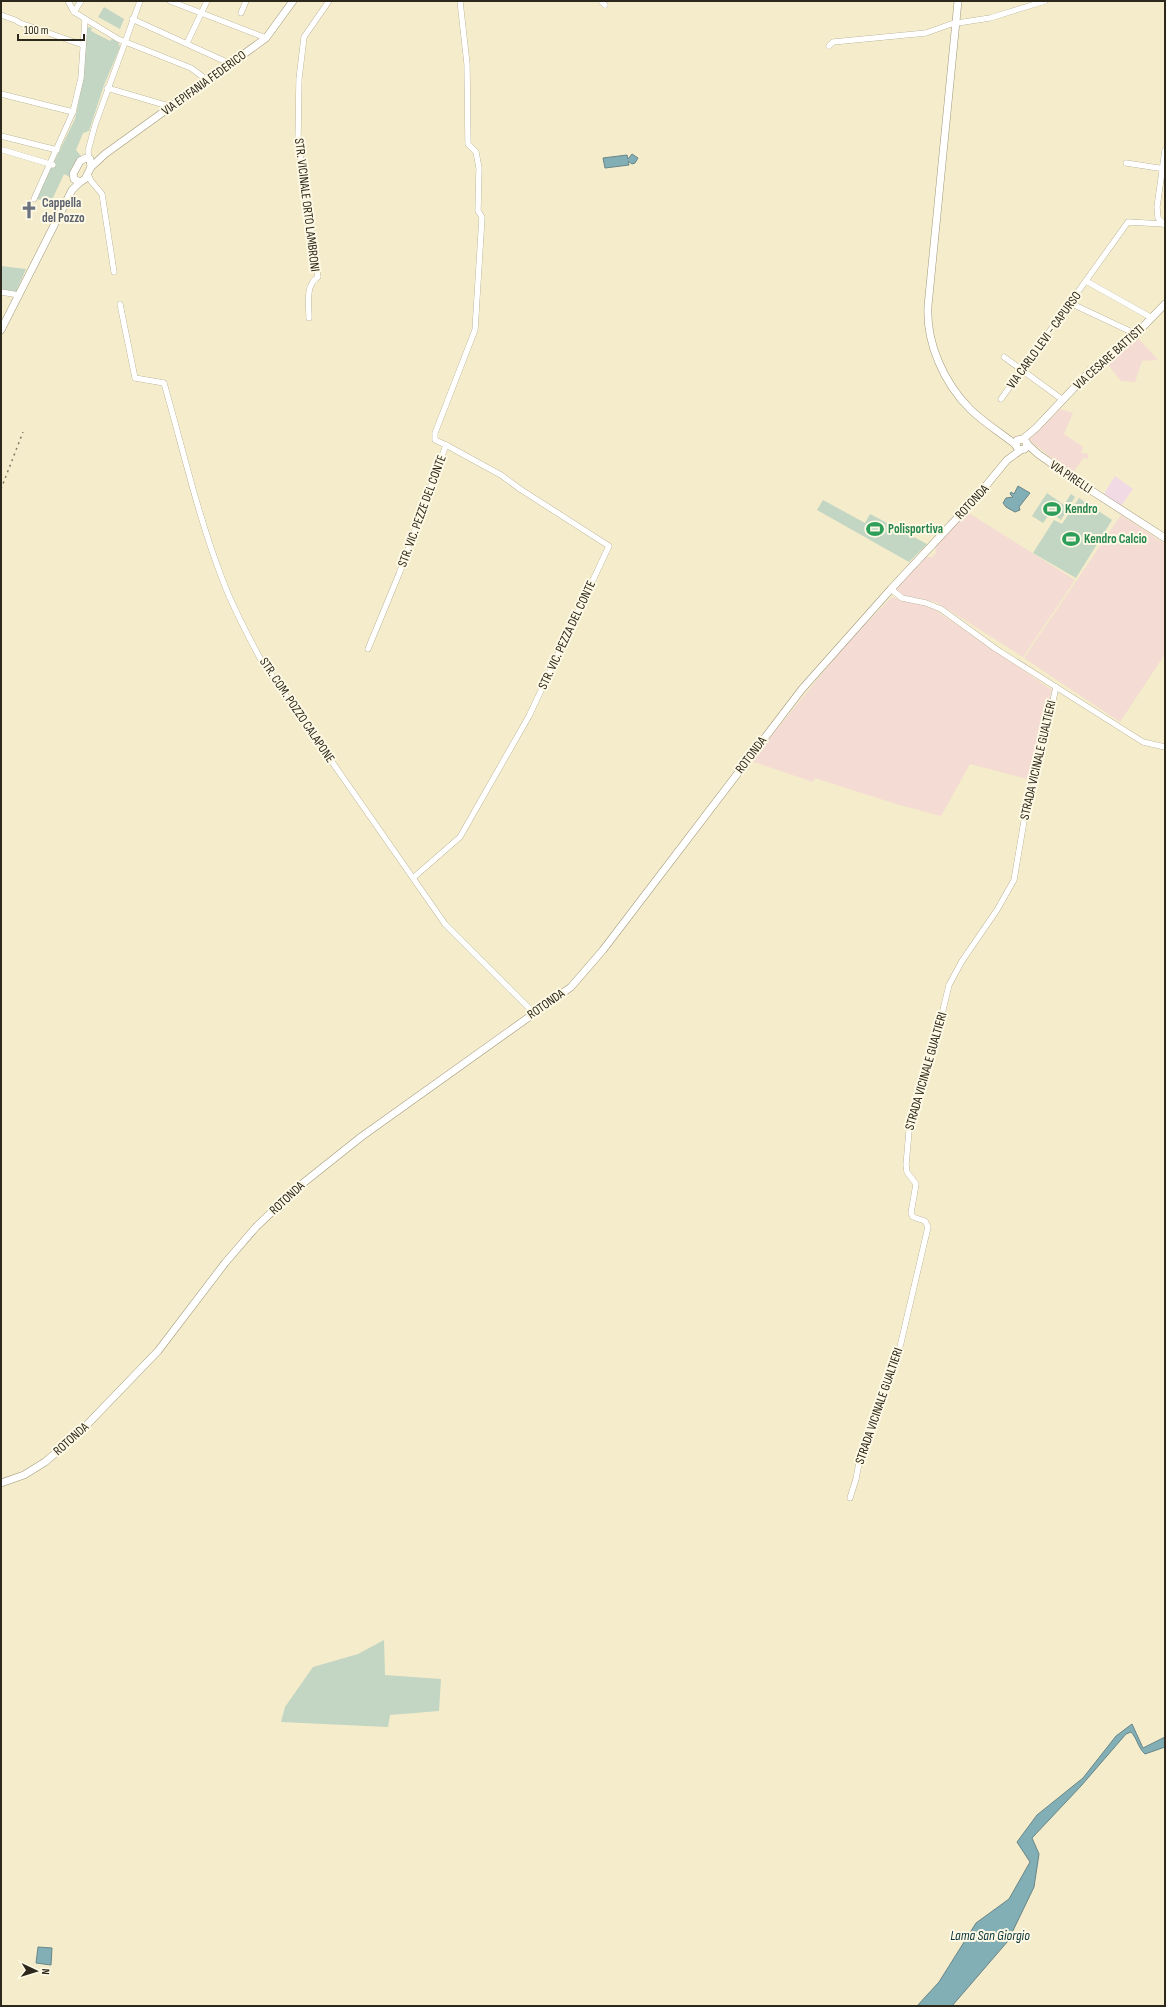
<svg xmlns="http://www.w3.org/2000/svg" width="1166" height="2007" viewBox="0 0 1166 2007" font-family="'Sofia Sans Condensed',sans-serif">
  <rect width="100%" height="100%" fill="#f4eccb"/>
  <g fill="#f4dbd3">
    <path d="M1137,337L1158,360L1142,361L1135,382L1121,381L1106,362Z"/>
    <path d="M1060,409L1073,413L1064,434L1083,447L1081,453L1088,454V459L1084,457L1072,474L1029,440Z"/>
    <path d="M967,512L1075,580L1023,657L936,602L904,596L894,589L925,557H932L936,553L935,546Z"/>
    <path d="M1121,515L1165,544V654L1120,722L1024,658Z"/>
    <path d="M892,597L928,605L1052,690L1031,780L970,764L941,816L896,804L815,778L813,782L751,761L846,644Z"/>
  </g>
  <path fill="#f2dae4" d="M1115,476L1133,489L1121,506L1104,494Z"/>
  <g fill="#c2d6c3">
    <path d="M104,7L124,19L120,29L98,17Z"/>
    <path d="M90,27L92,28L91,31L110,41L112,39L118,42L120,47L104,85L89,131L83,133L76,150L81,156L71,169L70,177L64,174L51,202L36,199L75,119L84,75L86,28Z"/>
    <path d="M1,266L26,269L15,294L1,291Z"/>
    <path d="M1047,493L1064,505L1071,494L1075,497L1061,520L1053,514L1051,517L1048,516L1043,523L1032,516Z"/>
    <path d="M1079,498L1112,520L1076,578L1033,553L1054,520L1062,524Z"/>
    <path d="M823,500L865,523L870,514L927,544L909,562L817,510Z"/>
    <path d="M384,1640L385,1675L441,1679L439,1711L390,1715L388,1727L281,1722L285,1707L313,1667L358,1654Z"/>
  </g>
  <g fill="#82aeb6" stroke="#688688">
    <path d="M632,154L638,158L635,163L632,164L628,161L629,165L605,168L603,158L627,155L628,159Z"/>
    <path d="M1018,486L1030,493L1019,507L1020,510L1015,512L1006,507L1003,503L1006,498L1013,497L1010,494L1011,492L1014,494Z"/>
    <path d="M1132,1724L1143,1748L1165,1737V1747L1145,1754C1138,1748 1137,1738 1131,1732L1126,1734L1081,1786L1032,1838L1039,1854L1034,1887L1008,1941L952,2006H917L939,1982L976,1923L1009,1899L1030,1862L1017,1842L1037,1815L1083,1778L1116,1736Z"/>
    <path d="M38,1947L52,1948L51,1965L36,1963Z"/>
  </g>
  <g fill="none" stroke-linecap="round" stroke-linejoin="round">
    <g stroke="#a2997b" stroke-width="6">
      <g id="street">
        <path d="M68,1L74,12L118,39L191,68L207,80"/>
        <path d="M170,1L266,38"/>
        <path d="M601,1L605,5"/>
        <path d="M74,12L81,1"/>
        <path d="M241,13L246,1"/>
        <path d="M1,15L15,20L20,23L83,45"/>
        <path d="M132,19L231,64"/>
        <path d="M187,43L207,1"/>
        <path d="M829,46L833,42L926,33L951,24L990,18L1045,1"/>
        <path d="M107,88L172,107"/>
        <path d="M1,94L73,112"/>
        <path d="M1,136L57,150"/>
        <path d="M3,150L53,165"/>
        <path d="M89,159L88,151L95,125L140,1"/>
        <path d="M1126,163L1165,169"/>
        <path d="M88,174L91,181L102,194L114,272"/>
        <path d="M34,199L73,112L81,78L85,20"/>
        <path d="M1165,225L1158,218L1157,207L1165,150"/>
        <path d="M1086,281L1152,318"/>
        <path d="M1,292L19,295"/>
        <path d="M1070,303L1136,334"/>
        <path d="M120,304L135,378L164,383C183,449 198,517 223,581C233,608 247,634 261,660L445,924L534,1013"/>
        <path d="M309,318C309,304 305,285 318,277L298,140L299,79L304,37L329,1"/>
        <path d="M1004,357L1063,400"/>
        <path d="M1001,399L1128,222L1164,224"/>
        <path d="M368,649L399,574L446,445L435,440V433L475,330L482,217L478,211L479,168L476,152L468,144L467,64L460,1"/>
        <path d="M1056,687L1143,742L1165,747"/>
        <path d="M413,878L460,837L529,716L609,546L520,489L501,475L446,445"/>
        <path d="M850,1498L856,1479L859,1463L871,1431L877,1409L896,1364L928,1227L925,1221L913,1217L911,1213L916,1184L907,1172L906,1165L910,1120L933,1051L949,985L962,961L997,910L1014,880L1024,821L1036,778L1056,687L996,649L941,609L926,603L902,598L891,589"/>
      </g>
    </g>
    <g stroke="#a2997b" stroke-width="8">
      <g id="secondary">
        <path d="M958,1L928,306C926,343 944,383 970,409C983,422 1001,433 1016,445"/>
        <path d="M86,158L90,159L91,167L85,179L80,182L74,179L73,174L80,161Z"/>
        <path d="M91,167L105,154L266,38L293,1"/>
        <path d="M1,330L72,190L80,182"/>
        <path d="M1023,439L1027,443L1025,449L1019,450L1016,446L1017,440L1023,439L1036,428L1091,370L1136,334L1165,304"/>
        <path d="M1027,444L1038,454L1075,480L1165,538"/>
        <path d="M1,1483L24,1475L45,1462L79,1433L158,1351L225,1263L256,1227L297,1188L361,1137L571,987L603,950L802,689L891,589L975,499L1007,460L1021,450"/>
      </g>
    </g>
    <use href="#street" stroke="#fff" stroke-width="5.5"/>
    <use href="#secondary" stroke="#fff" stroke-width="7"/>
    <path stroke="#7f7964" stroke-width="1.5" stroke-dasharray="2 4" stroke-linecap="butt" d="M1,489L23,432"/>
  </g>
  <defs>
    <g id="church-bare" transform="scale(1.38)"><path d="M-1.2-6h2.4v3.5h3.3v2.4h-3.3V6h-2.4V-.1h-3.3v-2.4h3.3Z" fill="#6b7280" stroke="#fef9e5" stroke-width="2.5" paint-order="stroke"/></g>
    <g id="stadium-bare" transform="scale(1.38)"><path d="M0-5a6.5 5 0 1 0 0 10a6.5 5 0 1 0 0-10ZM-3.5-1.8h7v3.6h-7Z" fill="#2e9e5b" stroke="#fef9e5" stroke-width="2.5" paint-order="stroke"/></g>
  </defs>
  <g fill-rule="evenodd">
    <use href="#church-bare" x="29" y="210"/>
    <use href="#stadium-bare" x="1052" y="509"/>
    <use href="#stadium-bare" x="875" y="529"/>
    <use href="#stadium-bare" x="1071" y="539"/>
  </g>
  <g text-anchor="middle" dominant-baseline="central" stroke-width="4" stroke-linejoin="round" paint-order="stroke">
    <g font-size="13" fill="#2c281c" stroke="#fef9e5">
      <text transform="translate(204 83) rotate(-36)">VIA EPIFANIA FEDERICO</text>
      <text transform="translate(307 205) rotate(83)">STR. VICINALE ORTO LAMBRONI</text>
      <text transform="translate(1044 340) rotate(-54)">VIA CARLO LEVI - CAPURSO</text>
      <text transform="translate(1109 357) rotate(-42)">VIA CESARE BATTISTI</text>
      <text transform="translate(1071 477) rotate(34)">VIA PIRELLI</text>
      <text transform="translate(972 502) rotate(-47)">ROTONDA</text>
      <text transform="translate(422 511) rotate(-70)">STR. VIC. PEZZE DEL CONTE</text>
      <text transform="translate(567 635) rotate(-65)">STR. VIC. PEZZA DEL CONTE</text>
      <text transform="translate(297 710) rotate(56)">STR. COM. POZZO CALAPONE</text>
      <text transform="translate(751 755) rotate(-53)">ROTONDA</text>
      <text transform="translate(1038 760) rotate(-77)">STRADA VICINALE GUALTIERI</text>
      <text transform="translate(546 1004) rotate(-35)">ROTONDA</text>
      <text transform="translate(926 1071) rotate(-74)">STRADA VICINALE GUALTIERI</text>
      <text transform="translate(287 1198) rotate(-43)">ROTONDA</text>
      <text transform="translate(879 1406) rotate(-71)">STRADA VICINALE GUALTIERI</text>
      <text transform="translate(71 1439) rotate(-42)">ROTONDA</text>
    </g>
    <g font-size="13" font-weight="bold" fill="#5b616d" stroke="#fef9e5" text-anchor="start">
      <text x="42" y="203">Cappella<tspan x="42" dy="15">del Pozzo</tspan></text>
    </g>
    <g font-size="13" font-weight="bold" fill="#27864d" stroke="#fef9e5" text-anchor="start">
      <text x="1065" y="509">Kendro</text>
      <text x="888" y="529">Polisportiva</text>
      <text x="1084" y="539">Kendro Calcio</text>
    </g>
    <g font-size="14" font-style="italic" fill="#08343b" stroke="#fef9e5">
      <text x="990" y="1935">Lama San Giorgio</text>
    </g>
  </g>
  <rect width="1166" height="2007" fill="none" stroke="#2c281c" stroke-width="4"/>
  <g transform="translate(36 1971) rotate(94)" stroke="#fef9e5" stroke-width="3" paint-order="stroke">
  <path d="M0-3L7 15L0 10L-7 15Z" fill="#2c281c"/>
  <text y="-6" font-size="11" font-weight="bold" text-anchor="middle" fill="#2c281c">N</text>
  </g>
  <path d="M18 34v6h66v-6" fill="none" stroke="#2c281c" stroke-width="2"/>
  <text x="24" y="34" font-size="12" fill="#2c281c" stroke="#fef9e5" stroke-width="3" paint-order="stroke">100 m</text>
</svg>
